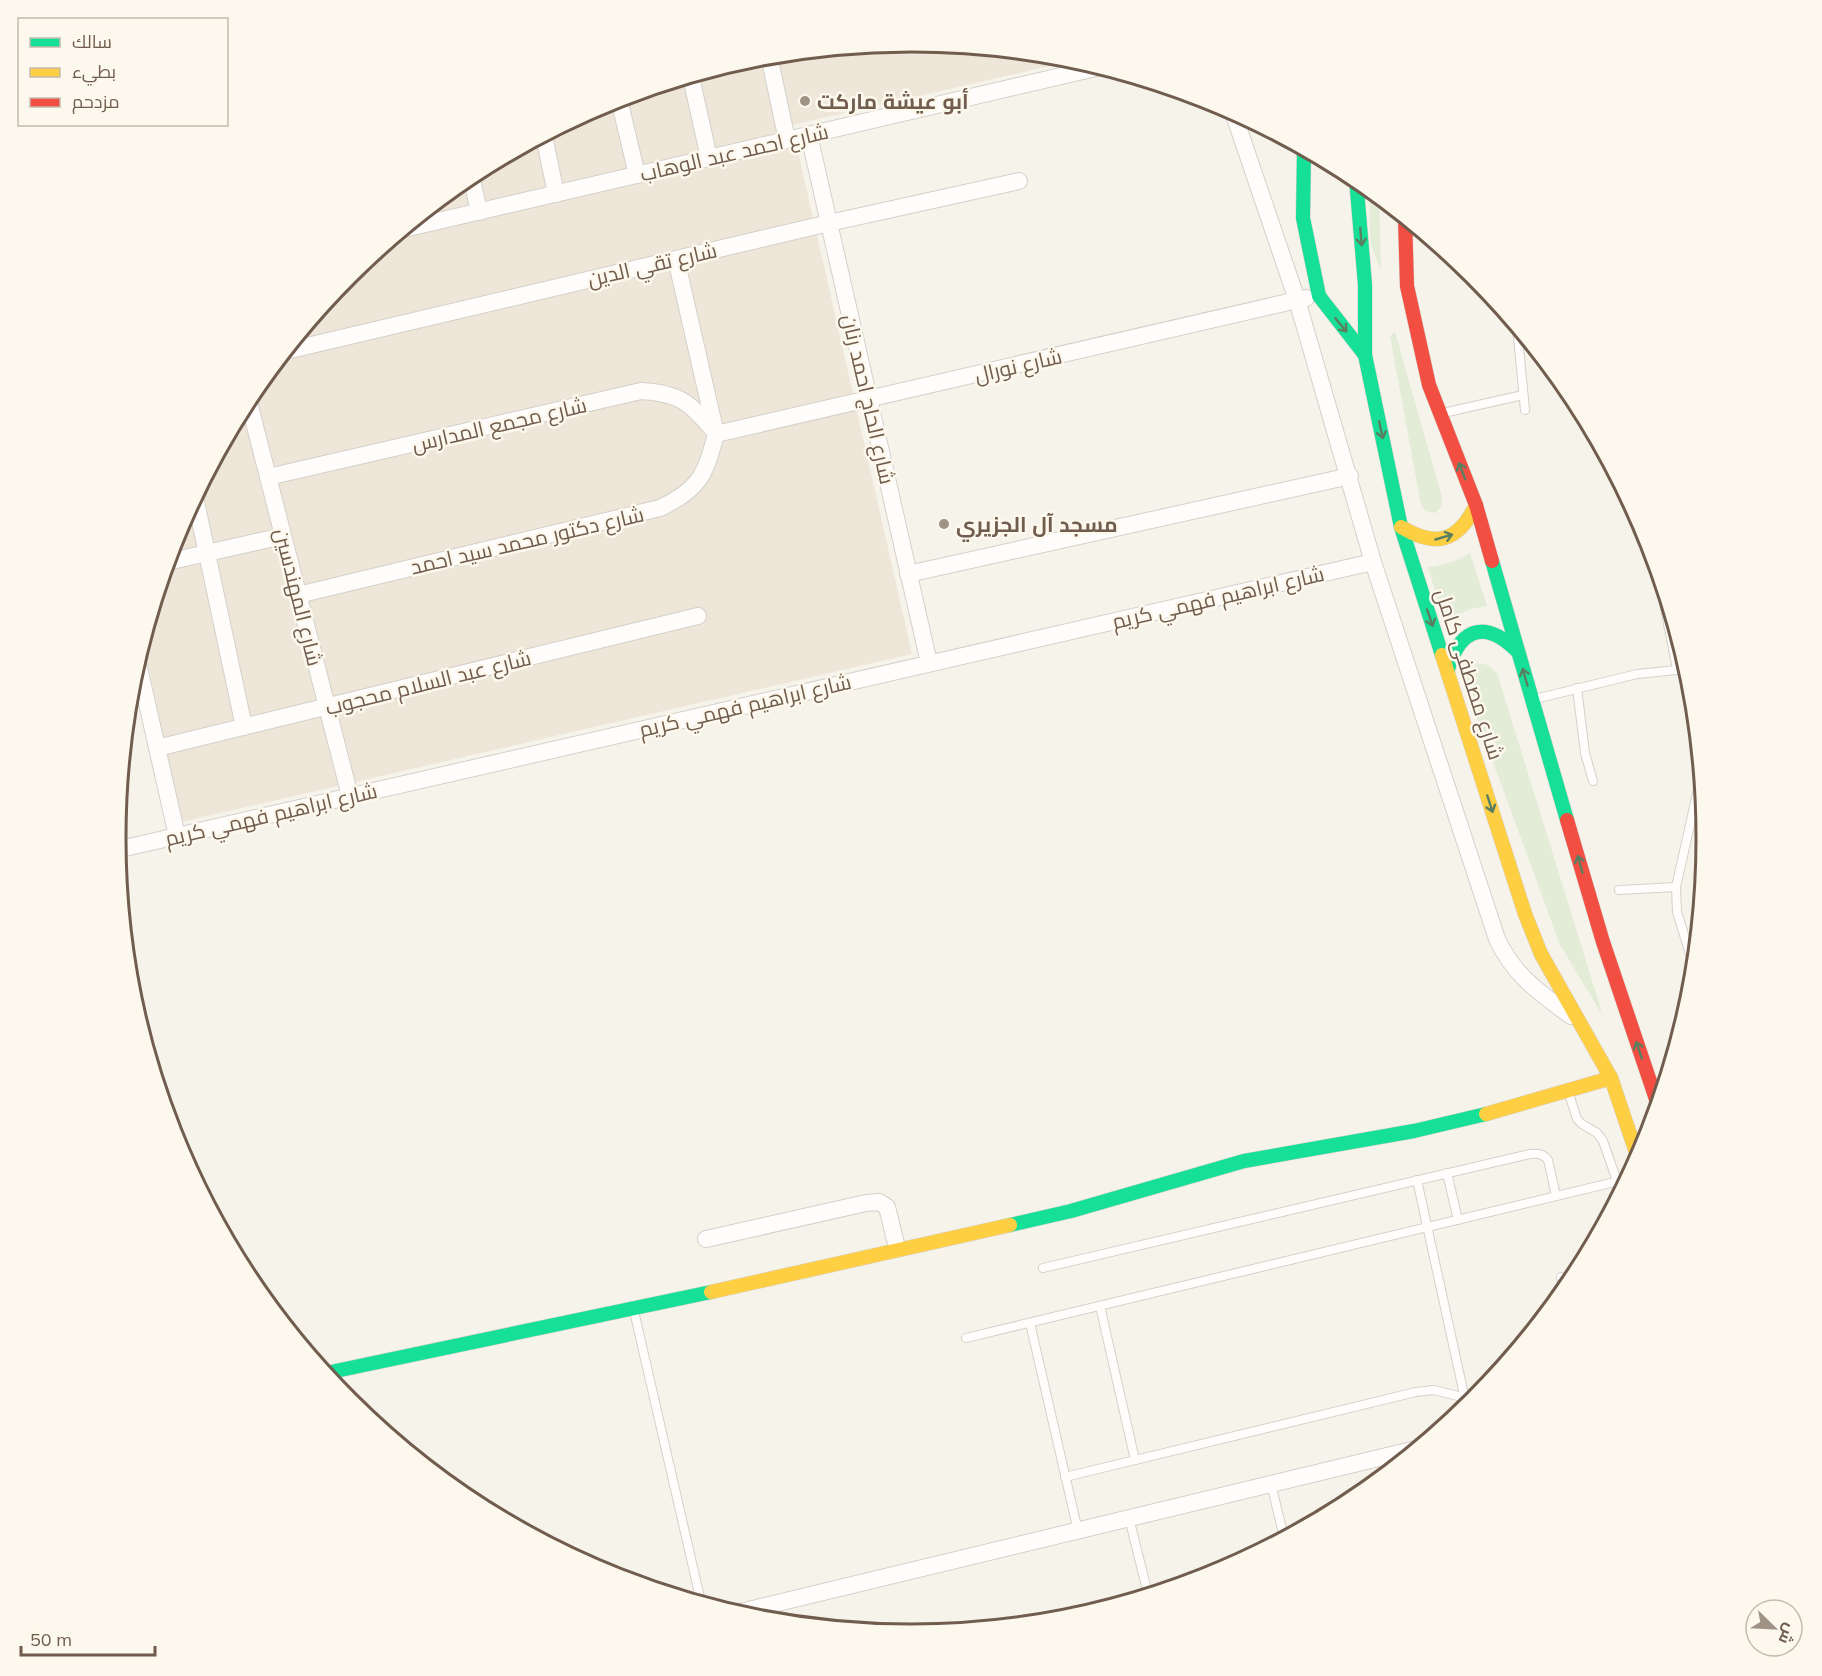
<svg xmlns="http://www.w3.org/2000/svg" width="1822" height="1676" viewBox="0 0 1822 1676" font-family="Mulish,Cairo,sans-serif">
  <rect width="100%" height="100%" fill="#f6f3eb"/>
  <path fill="#eee6d9" d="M911,42L1067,57L1076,60L792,125L912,654L181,822L143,641L176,533L249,395L348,275L469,176L607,102L756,57Z"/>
  <g fill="#e2ecd7">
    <path d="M1369,189L1379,197L1381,270L1370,242Z"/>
    <path d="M1395,332L1442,497L1441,507L1435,513L1426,511L1421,505L1390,336Z"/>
    <path d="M1470,553L1487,606C1470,608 1459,613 1445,623L1428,567C1444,565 1456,562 1470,553Z"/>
    <path d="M1477,663L1488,665L1497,673L1603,1016L1560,945L1463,680L1467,669Z"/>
  </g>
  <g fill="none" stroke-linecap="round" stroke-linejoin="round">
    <g stroke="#d5d0c9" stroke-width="10">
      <g id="lane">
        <path d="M1517,327L1525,410"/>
        <path d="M1443,413L1523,395"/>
        <path d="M1662,593L1677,669"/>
        <path d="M1577,688L1585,753L1593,781"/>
        <path d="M1535,699L1637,674L1687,669"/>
        <path d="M1619,890L1676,887"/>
        <path d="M1694,967L1677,912L1676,887L1701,776"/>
        <path d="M1569,1094L1577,1119L1582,1124L1597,1133L1603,1141L1617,1181"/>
        <path d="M1447,1173L1458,1220"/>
        <path d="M1417,1180L1465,1399"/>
        <path d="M1043,1268L1530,1154C1538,1153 1543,1154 1548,1160L1556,1196"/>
        <path d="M1561,1277L1565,1290"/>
        <path d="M1100,1306L1135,1460"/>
        <path d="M634,1311L701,1602"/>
        <path d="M1030,1323L1078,1531"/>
        <path d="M966,1338L1627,1179"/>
        <path d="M1065,1477L1416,1392L1434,1390L1474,1400"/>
        <path d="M1271,1484L1284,1537"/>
        <path d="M1129,1518L1148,1594"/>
      </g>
    </g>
    <g stroke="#d5d0c9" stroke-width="18">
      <g id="street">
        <path d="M769,56L787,140"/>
        <path d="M691,77L709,158"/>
        <path d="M619,99L637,175"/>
        <path d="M1233,112L1297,300L1373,562L1497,939C1515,977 1539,992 1571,1016"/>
        <path d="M809,135L929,663"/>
        <path d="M544,136L556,194"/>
        <path d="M471,175L479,212"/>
        <path d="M404,229L1100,67"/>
        <path d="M286,351L829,223L1019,181"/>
        <path d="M248,399L350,796"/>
        <path d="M716,434L1306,298"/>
        <path d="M268,477L641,391C680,393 690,403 714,431"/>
        <path d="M195,497L244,727"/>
        <path d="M167,562L283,536"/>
        <path d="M908,574L1350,476"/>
        <path d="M298,595L660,508C700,489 705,475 716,434L676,259"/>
        <path d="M137,659L177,836"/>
        <path d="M157,748L698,616"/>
        <path d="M116,850L1373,562"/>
        <path d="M706,1239L866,1203L879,1202L887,1207L897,1248"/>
        <path d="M736,1613L1416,1449"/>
      </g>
    </g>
    <g stroke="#d5d0c9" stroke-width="15">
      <g id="fast">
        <path d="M1304,150L1303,218L1319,296L1365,355"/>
        <path d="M1356,178L1365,285V355L1401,527L1442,655"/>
        <path d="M1492,561L1567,820"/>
        <path d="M1448,669C1461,626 1487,620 1518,652"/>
        <path d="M1010,1225L1071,1211L1244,1161L1414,1131L1486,1114"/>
        <path d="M326,1373L711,1292"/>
      </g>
    </g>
    <g stroke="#d5d0c9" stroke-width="15">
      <g id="slow">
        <path d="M1401,527C1436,548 1458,542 1476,505"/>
        <path d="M1442,655L1525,914L1541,954L1611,1078L1638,1158"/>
        <path d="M1486,1114L1611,1078"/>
        <path d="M711,1292L1010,1225"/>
      </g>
    </g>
    <g stroke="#d5d0c9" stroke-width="15">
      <g id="jam">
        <path d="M1405,218L1407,286L1429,385L1476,505L1492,561"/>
        <path d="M1567,820L1603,942L1658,1105"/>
      </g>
    </g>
    <use href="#lane" stroke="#fefdfc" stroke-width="8"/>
    <use href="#street" stroke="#fefdfc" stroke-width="16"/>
    <use href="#fast" stroke="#16e098" stroke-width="14"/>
    <use href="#slow" stroke="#ffcf43" stroke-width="14"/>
    <use href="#jam" stroke="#f24e42" stroke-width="14"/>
  </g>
  <defs><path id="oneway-shaft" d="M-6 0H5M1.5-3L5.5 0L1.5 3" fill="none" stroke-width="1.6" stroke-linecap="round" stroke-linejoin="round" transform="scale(1.5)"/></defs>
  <g stroke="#5a7e60">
    <use href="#oneway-shaft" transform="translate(1361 237) rotate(85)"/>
    <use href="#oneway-shaft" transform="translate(1341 325) rotate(50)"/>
    <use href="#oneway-shaft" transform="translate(1381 430) rotate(78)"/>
    <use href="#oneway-shaft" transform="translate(1462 471) rotate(-112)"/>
    <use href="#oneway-shaft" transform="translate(1444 537) rotate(-16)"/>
    <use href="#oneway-shaft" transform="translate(1430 618) rotate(71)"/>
    <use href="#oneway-shaft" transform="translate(1525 677) rotate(-106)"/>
    <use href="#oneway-shaft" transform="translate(1490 804) rotate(72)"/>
    <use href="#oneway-shaft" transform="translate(1580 864) rotate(-106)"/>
    <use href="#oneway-shaft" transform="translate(1639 1050) rotate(-109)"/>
  </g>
  <g fill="#a09285" stroke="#fdf8ed" stroke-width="2">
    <circle cx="805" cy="101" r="6"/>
    <circle cx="944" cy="524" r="6"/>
  </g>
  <g text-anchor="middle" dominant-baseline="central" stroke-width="5" stroke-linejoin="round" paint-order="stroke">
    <g font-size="21" font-weight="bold" fill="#715d4e" stroke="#fdf8ed" text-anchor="start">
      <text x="817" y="101">أبو عيشة ماركت</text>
      <text x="956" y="524">مسجد آل الجزيري</text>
    </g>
    <g font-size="21" fill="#715d4e" stroke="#fdf8ed">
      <text transform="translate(734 152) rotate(-13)">شارع احمد عبد الوهاب</text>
      <text transform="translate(652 264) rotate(-13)">شارع تقي الدين</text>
      <text transform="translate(1018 365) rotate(-13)">شارع نورال</text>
      <text transform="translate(869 399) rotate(77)">شارع الحاج احمد رنان</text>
      <text transform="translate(499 424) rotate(-13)">شارع مجمع المدارس</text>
      <text transform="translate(527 540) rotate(-13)">شارع دكتور محمد سيد احمد</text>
      <text transform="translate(299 597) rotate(76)">شارع المهندسين</text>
      <text transform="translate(1218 597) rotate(-13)">شارع ابراهيم فهمي كريم</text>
      <text transform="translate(1470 674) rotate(72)">شارع مصطفى كامل</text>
      <text transform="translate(428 682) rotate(-14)">شارع عبد السلام محجوب</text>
      <text transform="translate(745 705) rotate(-13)">شارع ابراهيم فهمي كريم</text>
      <text transform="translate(271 814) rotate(-13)">شارع ابراهيم فهمي كريم</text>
    </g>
  </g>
  <path d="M0 0H1822V1676H0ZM911 52H911A785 785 0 0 1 1696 837V839A785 785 0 0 1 911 1624H911A785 785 0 0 1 126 839V837A785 785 0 0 1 911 52Z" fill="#fdf8ed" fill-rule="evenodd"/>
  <path fill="none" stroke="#715d4e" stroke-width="3" d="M911 52H911A785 785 0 0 1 1696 837V839A785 785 0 0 1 911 1624H911A785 785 0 0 1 126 839V837A785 785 0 0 1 911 52Z"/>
  <rect x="18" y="18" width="210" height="108" fill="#fdf8ed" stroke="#c5baad" stroke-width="1.5"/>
  <rect x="30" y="38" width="30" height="9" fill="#16e098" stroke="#c5baad" stroke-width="1.5"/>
  <text x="72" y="48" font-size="18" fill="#715d4e">سالك</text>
  <rect x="30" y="68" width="30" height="9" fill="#ffcf43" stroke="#c5baad" stroke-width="1.5"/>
  <text x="72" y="78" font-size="18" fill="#715d4e">بطيء</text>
  <rect x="30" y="98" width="30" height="9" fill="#f24e42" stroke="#c5baad" stroke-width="1.5"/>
  <text x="72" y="108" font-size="18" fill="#715d4e">مزدحم</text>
  <g transform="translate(1774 1628) rotate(114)"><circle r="28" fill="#fdf8ed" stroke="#c5baad" stroke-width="1.5"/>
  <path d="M0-4.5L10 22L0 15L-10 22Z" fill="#a09285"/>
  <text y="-9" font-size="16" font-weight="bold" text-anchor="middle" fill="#715d4e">ش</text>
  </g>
  <path d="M21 1646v9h134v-9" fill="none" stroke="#715d4e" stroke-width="3"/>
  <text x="30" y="1646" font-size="18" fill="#715d4e" stroke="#fdf8ed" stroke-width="4.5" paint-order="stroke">50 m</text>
</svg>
